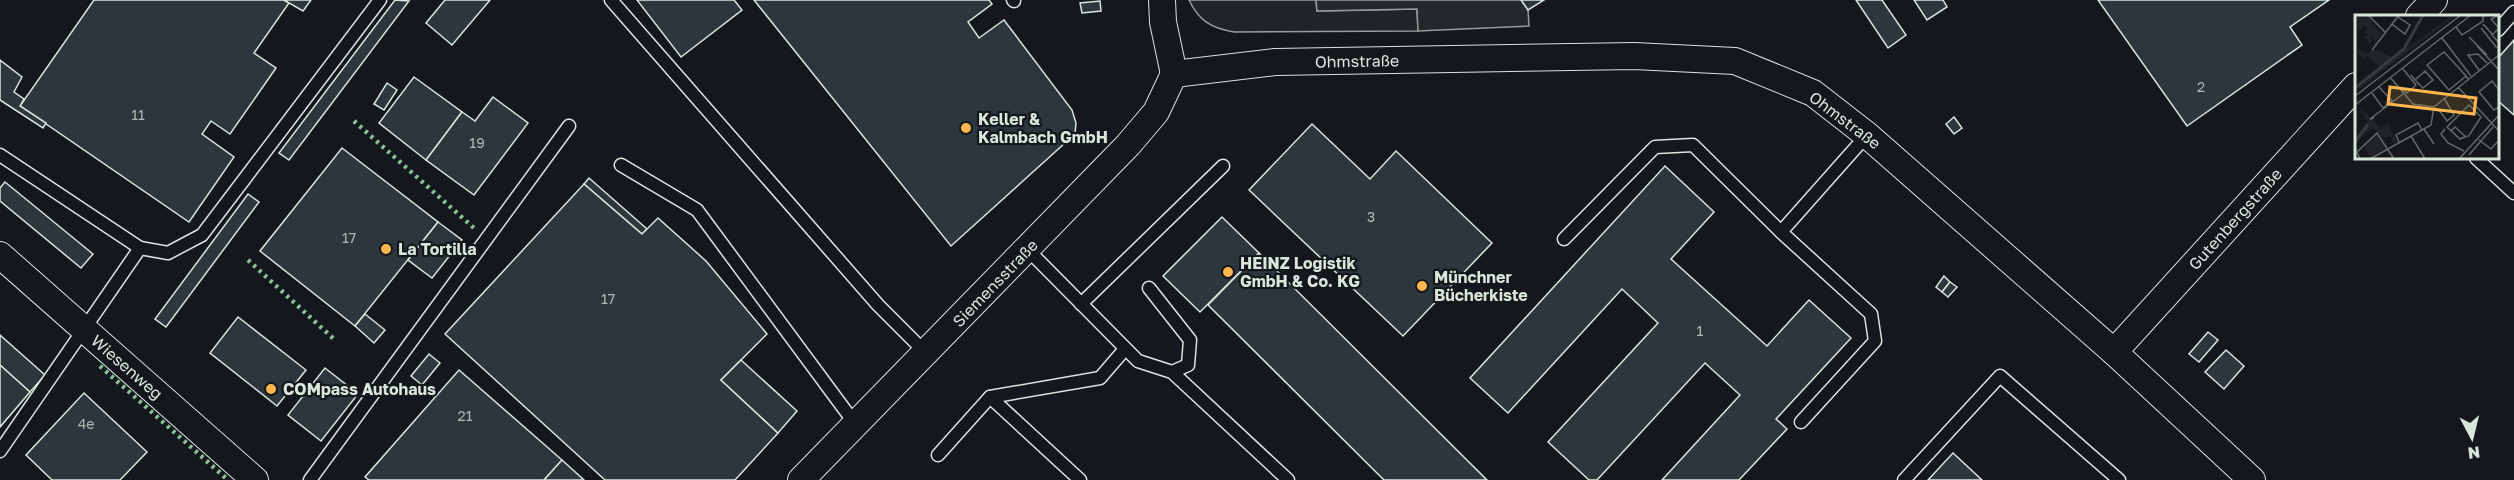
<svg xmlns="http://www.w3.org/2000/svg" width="2514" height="480" viewBox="0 0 2514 480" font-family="'Golos Text',sans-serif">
  <rect width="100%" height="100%" fill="#14181c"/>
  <path fill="#202428" stroke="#939e99" stroke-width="1.5" d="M1189,0H1316L1317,11L1417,9L1418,31L1234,32C1211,28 1199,21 1189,0Z"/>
  <path fill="#24282b" stroke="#939e99" stroke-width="1.5" d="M1316,0H1521L1528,10L1529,26L1418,31L1417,9L1317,11Z"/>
  <g fill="#2c363c" stroke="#d8e6dc" stroke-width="1.5">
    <path d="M94,0H284L289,3L254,53L276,68L230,134L211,121L202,134L234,157L189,222L20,106Z"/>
    <path d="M284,0H311L303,11Z"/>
    <path d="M395,0L409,1L289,160L279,153Z"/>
    <path d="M445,0H490L452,45L426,23Z"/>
    <path d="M637,0H734L742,10L681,57Z"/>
    <path d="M754,0H989L992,4L968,22L979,38L1004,20L1072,110L1076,123L1075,134L951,246Z"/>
    <path d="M1521,0H1544L1528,10Z"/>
    <path d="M1856,0H1882L1906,35L1888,48Z"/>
    <path d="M1914,0H1943L1947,7L1927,20Z"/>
    <path d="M2098,0H2329L2290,27L2302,45L2187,126Z"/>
    <path d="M1100,1L1101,11L1082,13L1080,3Z"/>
    <path d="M2514,40V115L2498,101V58Z"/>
    <path d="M0,60L22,77L14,92L24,99L20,106L46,123L43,128L0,100Z"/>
    <path d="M414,77L462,112L426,160L379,123Z"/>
    <path d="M387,83L397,90L384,110L374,104Z"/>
    <path d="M493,97L528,123L474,195L426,160L462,112L475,121Z"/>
    <path d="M1954,117L1962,128L1954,134L1946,124Z"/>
    <path d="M1312,124L1370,179L1396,151L1492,243L1403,336L1249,190Z"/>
    <path d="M342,148L438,222L355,326L260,251Z"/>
    <path d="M1665,166L1714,212L1671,259L1767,346L1809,300L1851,338L1776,419L1787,429L1739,480H1662L1740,395L1705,363L1597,480H1589L1548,442L1658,323L1622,289L1508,413L1470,378Z"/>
    <path d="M589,178L647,229L642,234L584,184Z"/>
    <path d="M5,182L93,254L81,268L0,201V188Z"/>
    <path d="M584,184L642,234L658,218L706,261L767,334L721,380L778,433L735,480H605L445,334Z"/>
    <path d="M248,194L259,202L166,327L155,319Z"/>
    <path d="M1222,217L1259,253L1200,312L1163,276Z"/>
    <path d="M438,222L462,240L432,278L408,260Z"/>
    <path d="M1259,253L1487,480H1384L1208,305Z"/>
    <path d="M1944,276L1950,282L1942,292L1936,287Z"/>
    <path d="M1950,282L1957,287L1948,297L1942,292Z"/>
    <path d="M365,314L385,330L374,343L355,326Z"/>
    <path d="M238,317L306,370L277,406L210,353Z"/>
    <path d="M2208,332L2218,340L2199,362L2189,354Z"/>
    <path d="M0,335L45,375L30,392L0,365Z"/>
    <path d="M2226,350L2244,366L2224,389L2205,372Z"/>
    <path d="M429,354L440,363L422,385L411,376Z"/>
    <path d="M741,360L797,411L778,433L721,380Z"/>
    <path d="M0,365L30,392L0,427Z"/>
    <path d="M325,368L358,394L321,441L288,415Z"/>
    <path d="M459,370L562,460L544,480H369L365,477Z"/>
    <path d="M84,393L147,452L120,480H52L26,455Z"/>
    <path d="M1953,453L1982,480H1928Z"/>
    <path d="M562,460L584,480H544Z"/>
  </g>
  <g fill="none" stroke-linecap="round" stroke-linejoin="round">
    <g stroke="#d8e6dc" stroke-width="15">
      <g id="lane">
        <path d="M611,0L878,305L926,353"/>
        <path d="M1013,0L1014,1"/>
        <path d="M2498,30L2514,12"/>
        <path d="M0,155L140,248L168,253L202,235L380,0"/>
        <path d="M2476,158L2514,193"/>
        <path d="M621,165L697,210L856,425"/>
        <path d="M1781,232L1867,135"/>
        <path d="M1564,239L1655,147L1693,145L1781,232L1871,314L1875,341L1801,422"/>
        <path d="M1028,250L1138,361L1172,372L1288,480"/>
        <path d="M1149,288L1190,340L1188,365L1172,372"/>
        <path d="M1081,304L1223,166"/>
        <path d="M990,397L1100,378L1125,349"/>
        <path d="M0,451L140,248"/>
        <path d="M938,455L990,397L1080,480"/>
        <path d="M310,480L569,126"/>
        <path d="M1904,480L2000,376L2119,480"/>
      </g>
    </g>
    <g stroke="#d8e6dc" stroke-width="28">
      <g id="street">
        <path d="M1162,0L1163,22L1174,74"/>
        <path d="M2419,16L2434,0"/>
        <path d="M1174,74L1275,62L1634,56L1735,61L1813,93L1867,135L2114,352L2252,480"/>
        <path d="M0,255L255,480"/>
        <path d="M2114,352L2356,86"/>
        <path d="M801,480L1128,145L1156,112L1174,74"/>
      </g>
    </g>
    <use href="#lane" stroke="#14181c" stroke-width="12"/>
    <use href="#street" stroke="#14181c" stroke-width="26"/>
    <g stroke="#8ac095" stroke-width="4.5" stroke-dasharray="3 4.5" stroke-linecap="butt">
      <path d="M354,121L474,228"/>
      <path d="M248,260L336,341"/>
      <path d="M100,366L228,480"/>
    </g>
  </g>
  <g fill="#ffb74d" stroke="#14181c" stroke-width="2">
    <circle cx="966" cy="128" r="6"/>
    <circle cx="386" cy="249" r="6"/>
    <circle cx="1228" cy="272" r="6"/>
    <circle cx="1422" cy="286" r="6"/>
    <circle cx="271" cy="389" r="6"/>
  </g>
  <g text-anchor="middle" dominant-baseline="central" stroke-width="4.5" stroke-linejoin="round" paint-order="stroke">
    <g font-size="14" fill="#adbab4">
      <text x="2201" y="86">2</text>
      <text x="138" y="114">11</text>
      <text x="477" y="142">19</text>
      <text x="1371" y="216">3</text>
      <text x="349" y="237">17</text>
      <text x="608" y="298">17</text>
      <text x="1700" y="330">1</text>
      <text x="465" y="415">21</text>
      <text x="86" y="423">4e</text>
    </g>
    <g font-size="16" fill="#d8e6dc" stroke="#14181c">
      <text transform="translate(1357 61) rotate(-1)">Ohmstraße</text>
      <text transform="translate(1845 120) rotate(37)">Ohmstraße</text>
      <text transform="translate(2235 219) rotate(-48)">Gutenbergstraße</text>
      <text transform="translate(995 283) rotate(-46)">Siemensstraße</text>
      <text transform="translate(127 367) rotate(41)">Wiesenweg</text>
    </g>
    <g font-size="16" font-weight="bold" fill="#d8e6dc" stroke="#14181c" text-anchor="start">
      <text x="978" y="119">Keller &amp;<tspan x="978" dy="18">Kalmbach GmbH</tspan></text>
      <text x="398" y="249">La Tortilla</text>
      <text x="1240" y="263">HEINZ Logistik<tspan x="1240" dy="18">GmbH &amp; Co. KG</tspan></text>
      <text x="1434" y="277">Münchner<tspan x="1434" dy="18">Bücherkiste</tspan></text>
      <text x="283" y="389">COMpass Autohaus</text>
    </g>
  </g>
  <g transform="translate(2355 15)">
    <rect width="144" height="144" fill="#14181c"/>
    <path d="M0,0H19L16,9L27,19L21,26L16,22V29L12,26L9,21H14L10,17L12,13L9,10L5,16L0,10ZM98,0H101L0,77L25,52L11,41L9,44L2,39L0,31L13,39L17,34L25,36L38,43ZM2,90L26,113L32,108L42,127L39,129L35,121L29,123L18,113L0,127L13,107ZM22,119L31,133L15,142L9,131Z" fill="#202428"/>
    <path fill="none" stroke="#363b3e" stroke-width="3" d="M0,73L49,34L68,0M0,127L13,109"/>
    <path fill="none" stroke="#626a69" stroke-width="1.5" d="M13,0L30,17M37,9L50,19L55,10L43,2M101,12L107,20L128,6V0M126,13L142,33M144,13L136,4L144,0M144,13L137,20L144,28M133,14L128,9L137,19M114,22L132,40M87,23L116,61M122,31L144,55M17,35L44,0M124,55L113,40L123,39L132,48M56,60L60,65L68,73L78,65L70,56L60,65M111,61L94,75L72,50L89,37L103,52L111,61L113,64M35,62L58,89L79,92M39,68L52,78L61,70L48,54M24,72L38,87M103,72L144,116M144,75L137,66L124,77L139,95L144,92M17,78L28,93L37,86M0,81L106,0M0,90L116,0M79,92L144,40M84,95L92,106L99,100L89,83M19,103L15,104L48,79M69,114L79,129M90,114L86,119L93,128L109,136M96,116L100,112L110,121M56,121L70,144M112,121L105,124L92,112L114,90L126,102L113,122M124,125L136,134L144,125M44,127L41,120L63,108L67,115M114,140L138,112M5,144L2,137L22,118L39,144M15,144L76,110L79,92M104,144L144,100"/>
    <path fill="#ffb74d" fill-opacity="0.15" stroke="#ffb74d" stroke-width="3" d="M35,72L121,83L119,99L33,89Z"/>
    <rect width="144" height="144" fill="none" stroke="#d8e6dc" stroke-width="3"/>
  </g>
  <g transform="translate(2472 438) rotate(173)" stroke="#14181c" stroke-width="4.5" paint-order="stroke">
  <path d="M0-4.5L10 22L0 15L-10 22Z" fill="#d8e6dc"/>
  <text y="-9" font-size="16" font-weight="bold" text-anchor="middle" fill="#d8e6dc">N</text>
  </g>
</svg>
